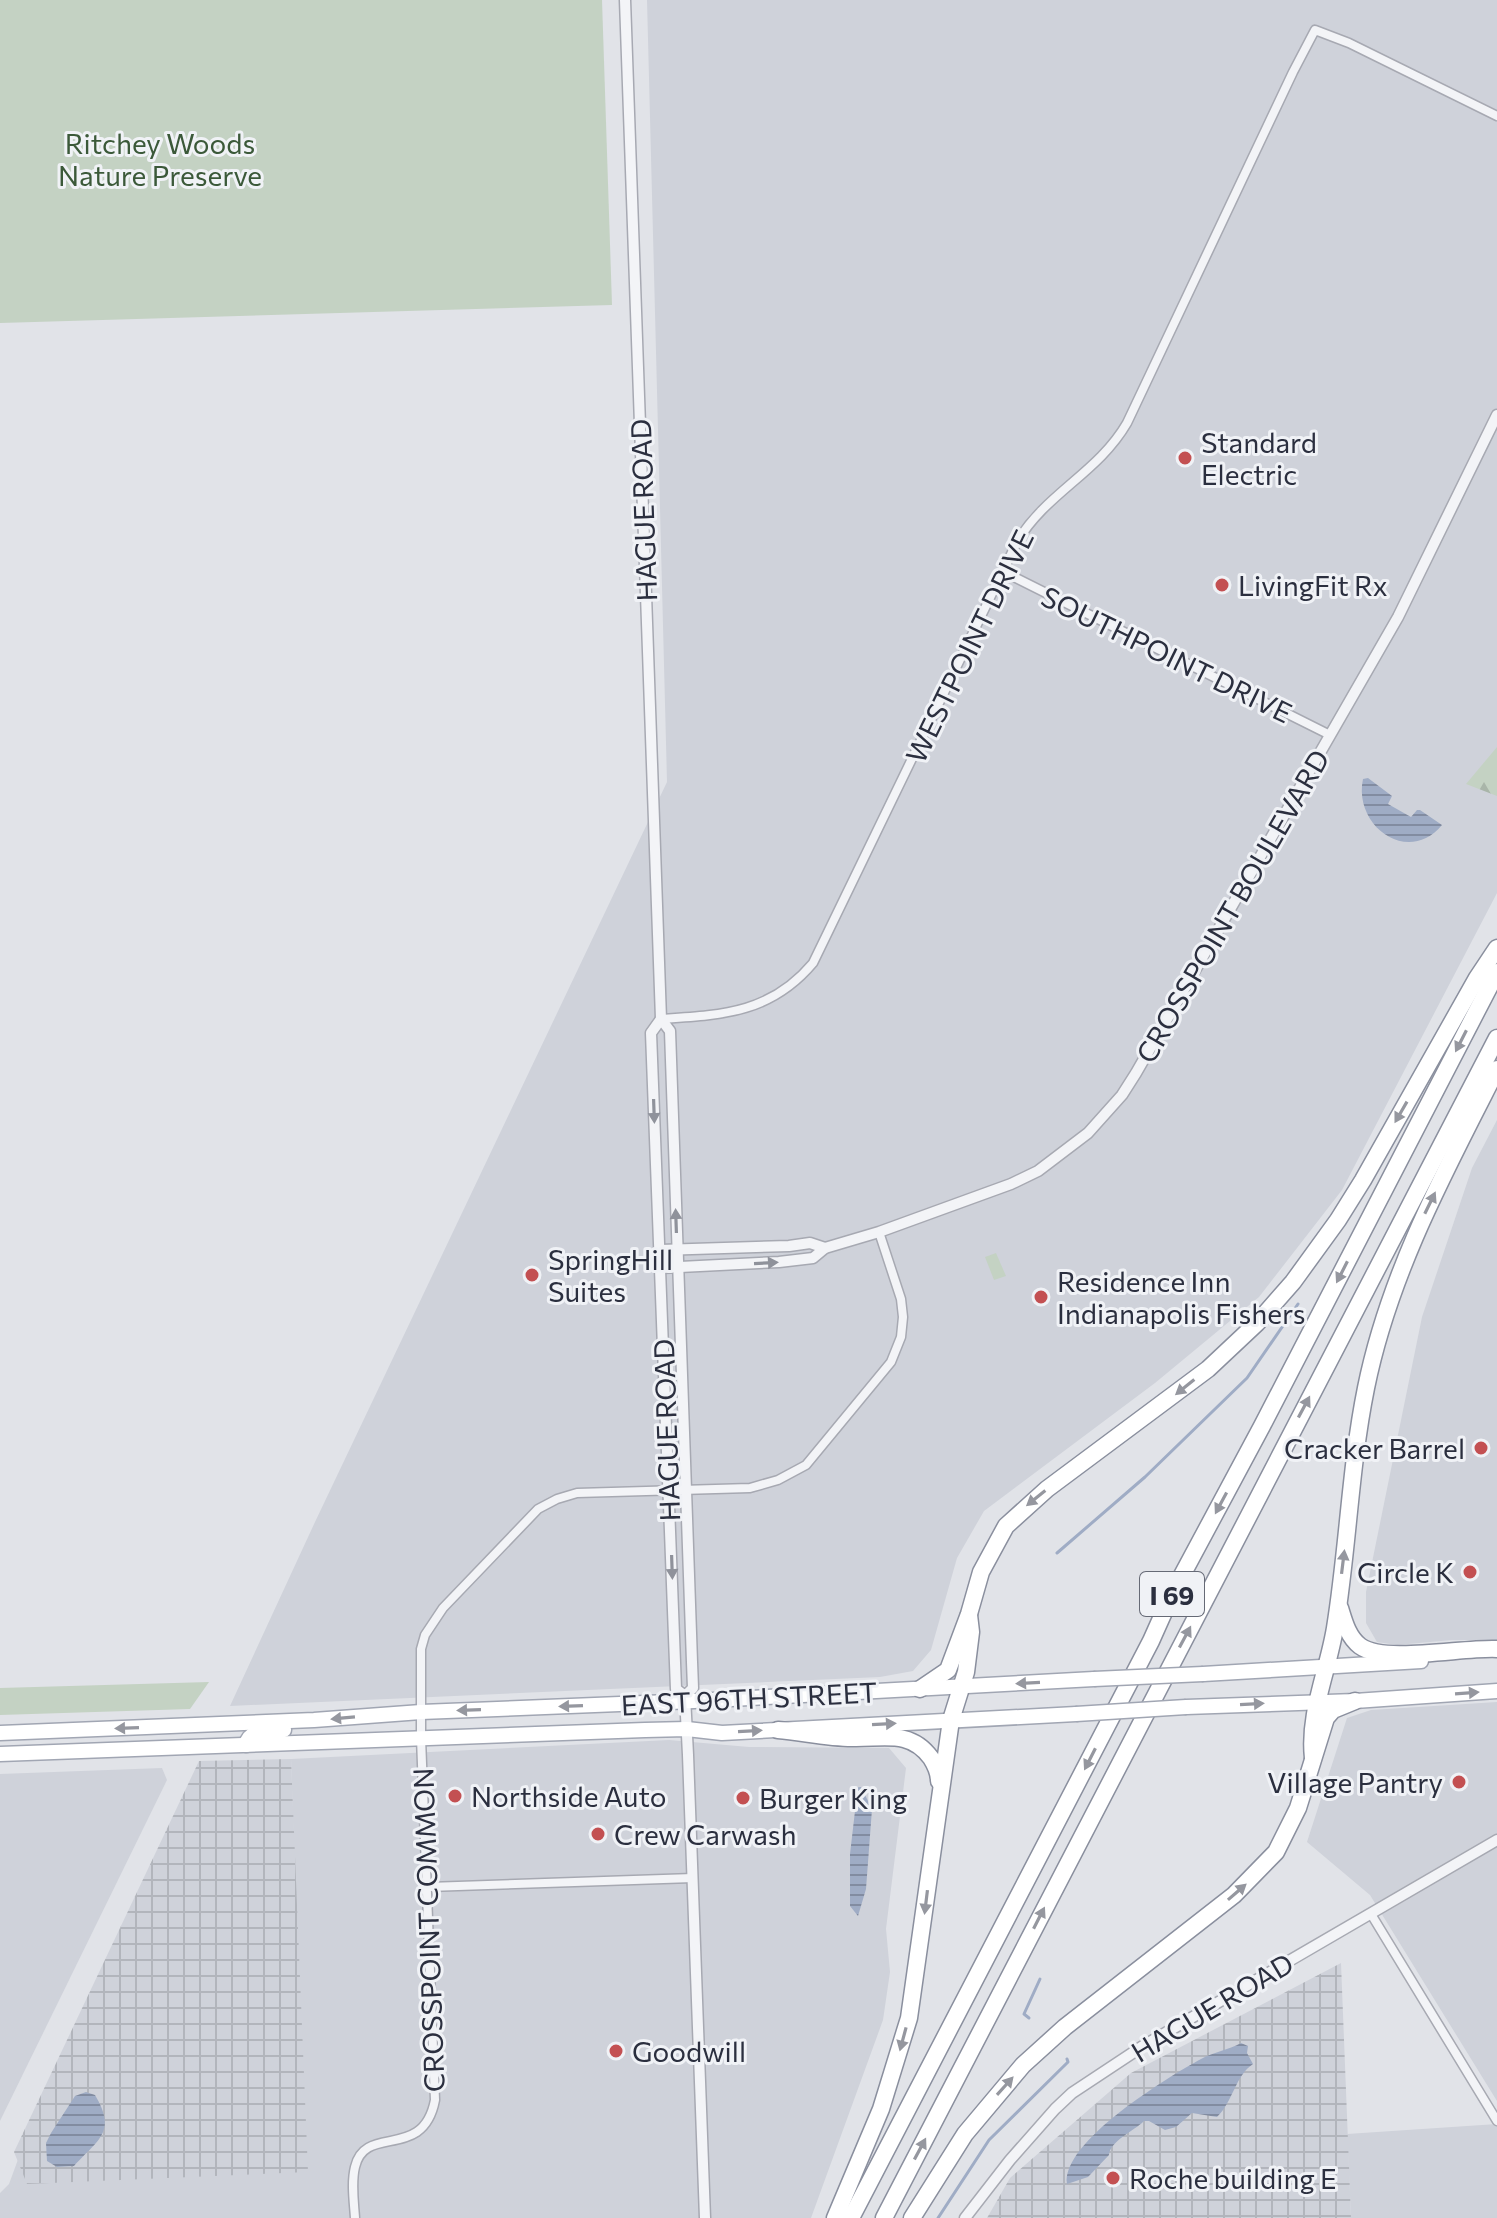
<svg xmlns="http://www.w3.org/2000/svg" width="1497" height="2218" viewBox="0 0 1497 2218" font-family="Commissioner,sans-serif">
  <defs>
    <pattern id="industrial-grid" width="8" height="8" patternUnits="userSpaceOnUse" patternTransform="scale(2)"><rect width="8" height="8" fill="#cfd2da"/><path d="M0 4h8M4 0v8" fill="none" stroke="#b2b5bc"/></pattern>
    <pattern id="forest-firs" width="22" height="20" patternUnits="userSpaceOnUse" patternTransform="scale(2)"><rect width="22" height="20" fill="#c4d2c3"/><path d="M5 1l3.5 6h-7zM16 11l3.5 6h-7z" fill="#a9b5a9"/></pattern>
    <pattern id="water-rules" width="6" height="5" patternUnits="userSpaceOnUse" patternTransform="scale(2)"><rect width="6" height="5" fill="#9facc5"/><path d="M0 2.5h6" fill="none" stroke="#828ca1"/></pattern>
  </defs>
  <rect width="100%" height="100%" fill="#e1e3e8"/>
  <g fill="#cfd2da">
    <path d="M647,0H1497V893L1342,1190L1259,1297L1155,1383L984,1511L957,1558L931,1650L913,1671L880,1677L230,1706L315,1522L667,782Z"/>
    <path d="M1497,1120V1640H1452L1397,1645L1377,1642L1366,1623V1592L1422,1317L1472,1168Z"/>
    <path d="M1497,1702V2101L1370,1895L1307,1842L1347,1718L1371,1710Z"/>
    <path d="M669,1740L749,1747L889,1748L906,1768L886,1929L890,1972L883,2020L811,2218H0V2193L9,2184L23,2146L303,2128L291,1759Z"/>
    <path d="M162,1768L167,1780L0,2121V1774Z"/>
    <path d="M1497,2124V2218H1351L1347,2134Z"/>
  </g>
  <g fill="url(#industrial-grid)">
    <path d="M291,1759L308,2172L27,2184L14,2152L199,1761Z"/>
    <path d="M1341,1963L1351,2218H987L1010,2178L1131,2073Z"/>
  </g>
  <g fill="#c4d2c3">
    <path d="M0,0H602L612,305L0,323Z"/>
    <path d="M996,1253L1006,1276L994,1280L985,1257Z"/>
    <path d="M209,1682L190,1709L0,1715V1688Z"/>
  </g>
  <path fill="url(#forest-firs)" d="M1497,747V796L1466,784Z"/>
  <g fill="url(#water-rules)">
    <path d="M1368,778L1392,796L1388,804L1411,817L1417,810H1420L1442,825C1408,866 1353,826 1363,779Z"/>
    <path d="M861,1787L872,1809L866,1889L858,1916L850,1906V1854L855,1811L853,1788Z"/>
    <path d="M1241,2043L1248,2046L1247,2053L1253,2064C1235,2076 1233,2102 1217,2117L1192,2113L1176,2127L1165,2130L1149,2121H1144C1134,2131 1110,2141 1109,2155L1088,2177L1067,2184C1061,2142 1168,2077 1201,2059C1214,2052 1228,2050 1241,2043Z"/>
    <path d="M86,2092L95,2095C117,2132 99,2139 74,2166L57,2167L47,2161L46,2143L51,2133L75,2096Z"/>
  </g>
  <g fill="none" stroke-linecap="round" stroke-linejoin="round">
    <g stroke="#9facc5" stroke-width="3">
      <path d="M1057,1553L1145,1477L1247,1378L1298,1304"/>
      <path d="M1029,2018L1024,2014L1040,1979"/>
      <path d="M938,2218L989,2140L1068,2062L1067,2059"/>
    </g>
    <g stroke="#a7a9b2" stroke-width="11">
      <g id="minor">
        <path d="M1004,572L1330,735"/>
        <path d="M661,1019C723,1015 771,1013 813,963L1017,542C1046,493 1098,473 1127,423L1293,72L1315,30L1349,43L1497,116"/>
        <path d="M428,1887L693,1878"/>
        <path d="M1371,1914L1497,2121"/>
        <path d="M355,2218C354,2202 351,2183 355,2167C365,2123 423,2162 435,2100L421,1738V1649L425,1635L443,1608L538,1509L557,1499L577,1493L750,1488L778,1480L806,1465L891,1362L901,1337L903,1317L901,1299L879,1232"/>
      </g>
    </g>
    <g stroke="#a7a9b2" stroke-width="13">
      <g id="tertiary">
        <path d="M625,0L661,1019L670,1031L692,1662L693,1688L685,1696"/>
        <path d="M661,1019L651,1033L676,1689L685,1696L688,1755L705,2218"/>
        <path d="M660,1250L789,1246L810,1243L825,1248"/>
        <path d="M660,1268L779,1262L813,1258L825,1248L879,1232L1011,1184L1038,1171L1088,1133L1122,1095L1136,1073L1398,617L1497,415"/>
        <path d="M965,2218L1010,2160L1055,2109L1072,2093L1143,2046L1497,1840"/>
      </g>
    </g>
    <g stroke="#a1a6b3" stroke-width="17">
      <g id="primary">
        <path d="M1203,1674L1421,1661"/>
        <path d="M1186,1707L1355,1701L1497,1691"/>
        <path d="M0,1733L314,1720L421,1712L694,1701L1094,1679"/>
        <path d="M246,1745C249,1728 269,1732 284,1730"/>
        <path d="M0,1754L645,1730L687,1729L722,1733L1076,1714"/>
      </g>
    </g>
    <g stroke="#8a8f9e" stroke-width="19">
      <g id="motorway">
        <path d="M1340,1608C1344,1621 1348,1637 1360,1646C1385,1664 1464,1647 1497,1649"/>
        <path d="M920,1689L948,1670L969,1614L981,1572L1006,1526L1047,1489L1208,1369L1257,1323L1293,1282L1338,1220L1363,1180L1477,978L1497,948"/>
        <path d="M778,1730C802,1732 827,1738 852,1738C883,1739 910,1729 931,1758C936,1766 939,1773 939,1781"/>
        <path d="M1313,1758C1308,1714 1328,1671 1335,1628C1348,1548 1350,1467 1366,1388C1389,1274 1445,1171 1497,1069"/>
        <path d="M835,2218L881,2109L909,2018L951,1720L966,1672L971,1632L969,1615"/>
        <path d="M851,2218L1151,1641L1172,1594L1262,1426L1497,972"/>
        <path d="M884,2218L1497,1038"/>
        <path d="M912,2218L965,2134L1023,2065L1065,2027L1234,1895L1276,1852L1298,1808L1326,1718L1333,1710L1355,1701"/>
      </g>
    </g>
    <use href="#minor" stroke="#f3f4f7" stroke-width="8"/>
    <use href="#tertiary" stroke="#f3f4f7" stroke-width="10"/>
    <use href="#primary" stroke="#fff" stroke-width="14"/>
    <use href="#motorway" stroke="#fff" stroke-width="16"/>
    <g stroke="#a1a6b3" stroke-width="17" stroke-linecap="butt">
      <g id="primary-bridge">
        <path d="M1094,1679L1203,1674"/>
        <path d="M1076,1714L1186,1707"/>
      </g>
    </g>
    <use href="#primary-bridge" stroke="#fff" stroke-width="14"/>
  </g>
  <defs><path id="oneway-solid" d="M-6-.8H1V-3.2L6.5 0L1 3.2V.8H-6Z" transform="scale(2)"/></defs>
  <g fill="#95979f">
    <use href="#oneway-solid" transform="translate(1461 1041) rotate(117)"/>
    <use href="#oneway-solid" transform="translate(1401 1112) rotate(120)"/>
    <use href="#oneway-solid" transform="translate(1430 1203) rotate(-64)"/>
    <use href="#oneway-solid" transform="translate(1342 1272) rotate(117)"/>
    <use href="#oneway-solid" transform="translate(1185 1387) rotate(141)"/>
    <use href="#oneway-solid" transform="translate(1304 1407) rotate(-62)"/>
    <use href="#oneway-solid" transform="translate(1036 1498) rotate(141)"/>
    <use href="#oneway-solid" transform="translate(1221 1503) rotate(118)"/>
    <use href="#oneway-solid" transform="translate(1343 1562) rotate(-83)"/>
    <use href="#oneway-solid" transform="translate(1185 1637) rotate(-62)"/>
    <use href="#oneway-solid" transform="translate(1028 1683) rotate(177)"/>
    <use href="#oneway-solid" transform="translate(1467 1693) rotate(-4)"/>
    <use href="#oneway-solid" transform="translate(1252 1704) rotate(-3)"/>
    <use href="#oneway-solid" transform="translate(571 1706) rotate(178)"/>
    <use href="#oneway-solid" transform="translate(469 1710) rotate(178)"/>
    <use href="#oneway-solid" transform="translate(343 1718) rotate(175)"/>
    <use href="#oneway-solid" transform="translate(884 1724) rotate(-3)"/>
    <use href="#oneway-solid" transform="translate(127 1728) rotate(178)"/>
    <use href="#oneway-solid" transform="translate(750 1731) rotate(-3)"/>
    <use href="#oneway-solid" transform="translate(1090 1759) rotate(117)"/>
    <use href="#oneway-solid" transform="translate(1237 1892) rotate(-41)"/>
    <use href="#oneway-solid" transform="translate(926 1902) rotate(97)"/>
    <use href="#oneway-solid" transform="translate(1039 1918) rotate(-63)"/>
    <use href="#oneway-solid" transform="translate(903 2039) rotate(105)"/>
    <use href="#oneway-solid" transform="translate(1005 2086) rotate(-48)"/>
    <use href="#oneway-solid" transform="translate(920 2149) rotate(-62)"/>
  </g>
  <g fill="#8f929b">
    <use href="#oneway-solid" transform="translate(654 1111) rotate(88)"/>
    <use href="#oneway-solid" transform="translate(676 1221) rotate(-92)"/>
    <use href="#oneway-solid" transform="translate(766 1263) rotate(-3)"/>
    <use href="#oneway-solid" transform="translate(672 1567) rotate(88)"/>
  </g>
  <g fill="#c35052" stroke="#f0f2f6" stroke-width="3">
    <circle cx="1185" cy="458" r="8"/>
    <circle cx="1222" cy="585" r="8"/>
    <circle cx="532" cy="1275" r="8"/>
    <circle cx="1041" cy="1297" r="8"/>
    <circle cx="1481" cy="1448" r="8"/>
    <circle cx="1470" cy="1572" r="8"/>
    <circle cx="1459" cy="1782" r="8"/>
    <circle cx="455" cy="1796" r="8"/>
    <circle cx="743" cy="1798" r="8"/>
    <circle cx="598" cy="1834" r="8"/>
    <circle cx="616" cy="2051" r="8"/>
    <circle cx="1113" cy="2178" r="8"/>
  </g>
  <g text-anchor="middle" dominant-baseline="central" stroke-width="6" stroke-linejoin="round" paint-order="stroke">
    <rect fill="#f0f2f6" stroke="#666a76" stroke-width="2" x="1140" y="1572" width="64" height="44" rx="6"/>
    <g font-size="26" font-weight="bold" fill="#2b2f3f">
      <text x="1172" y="1594">I 69</text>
    </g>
    <g font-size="28" fill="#3b5939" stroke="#f0f2f6">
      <text x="160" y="143">Ritchey Woods<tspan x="160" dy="32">Nature Preserve</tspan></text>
    </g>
    <g font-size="28" fill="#2b2f3f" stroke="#f0f2f6" text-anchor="start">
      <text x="1201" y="442">Standard<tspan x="1201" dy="32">Electric</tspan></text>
      <text x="1238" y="585">LivingFit Rx</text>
      <text x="548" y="1259">SpringHill<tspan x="548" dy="32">Suites</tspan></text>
      <text x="1057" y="1281">Residence Inn<tspan x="1057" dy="32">Indianapolis Fishers</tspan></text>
      <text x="1465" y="1448" text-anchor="end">Cracker Barrel</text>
      <text x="1454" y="1572" text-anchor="end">Circle K</text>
      <text x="1443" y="1782" text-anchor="end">Village Pantry</text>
      <text x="471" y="1796">Northside Auto</text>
      <text x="759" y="1798">Burger King</text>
      <text x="614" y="1834">Crew Carwash</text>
      <text x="632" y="2051">Goodwill</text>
      <text x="1129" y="2178">Roche building E</text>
    </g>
    <g font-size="28" fill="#2b2f3f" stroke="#f0f2f6">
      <text transform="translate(643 510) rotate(-92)">HAGUE ROAD</text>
      <text transform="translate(969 646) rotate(-64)">WESTPOINT DRIVE</text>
      <text transform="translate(1167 654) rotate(26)">SOUTHPOINT DRIVE</text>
      <text transform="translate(1232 906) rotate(-60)">CROSSPOINT BOULEVARD</text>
      <text transform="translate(666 1430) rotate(-92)">HAGUE ROAD</text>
      <text transform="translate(749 1698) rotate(-3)">EAST 96TH STREET</text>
      <text transform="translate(428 1930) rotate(-92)">CROSSPOINT COMMON</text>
      <text transform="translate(1212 2007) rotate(-31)">HAGUE ROAD</text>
    </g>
  </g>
</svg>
